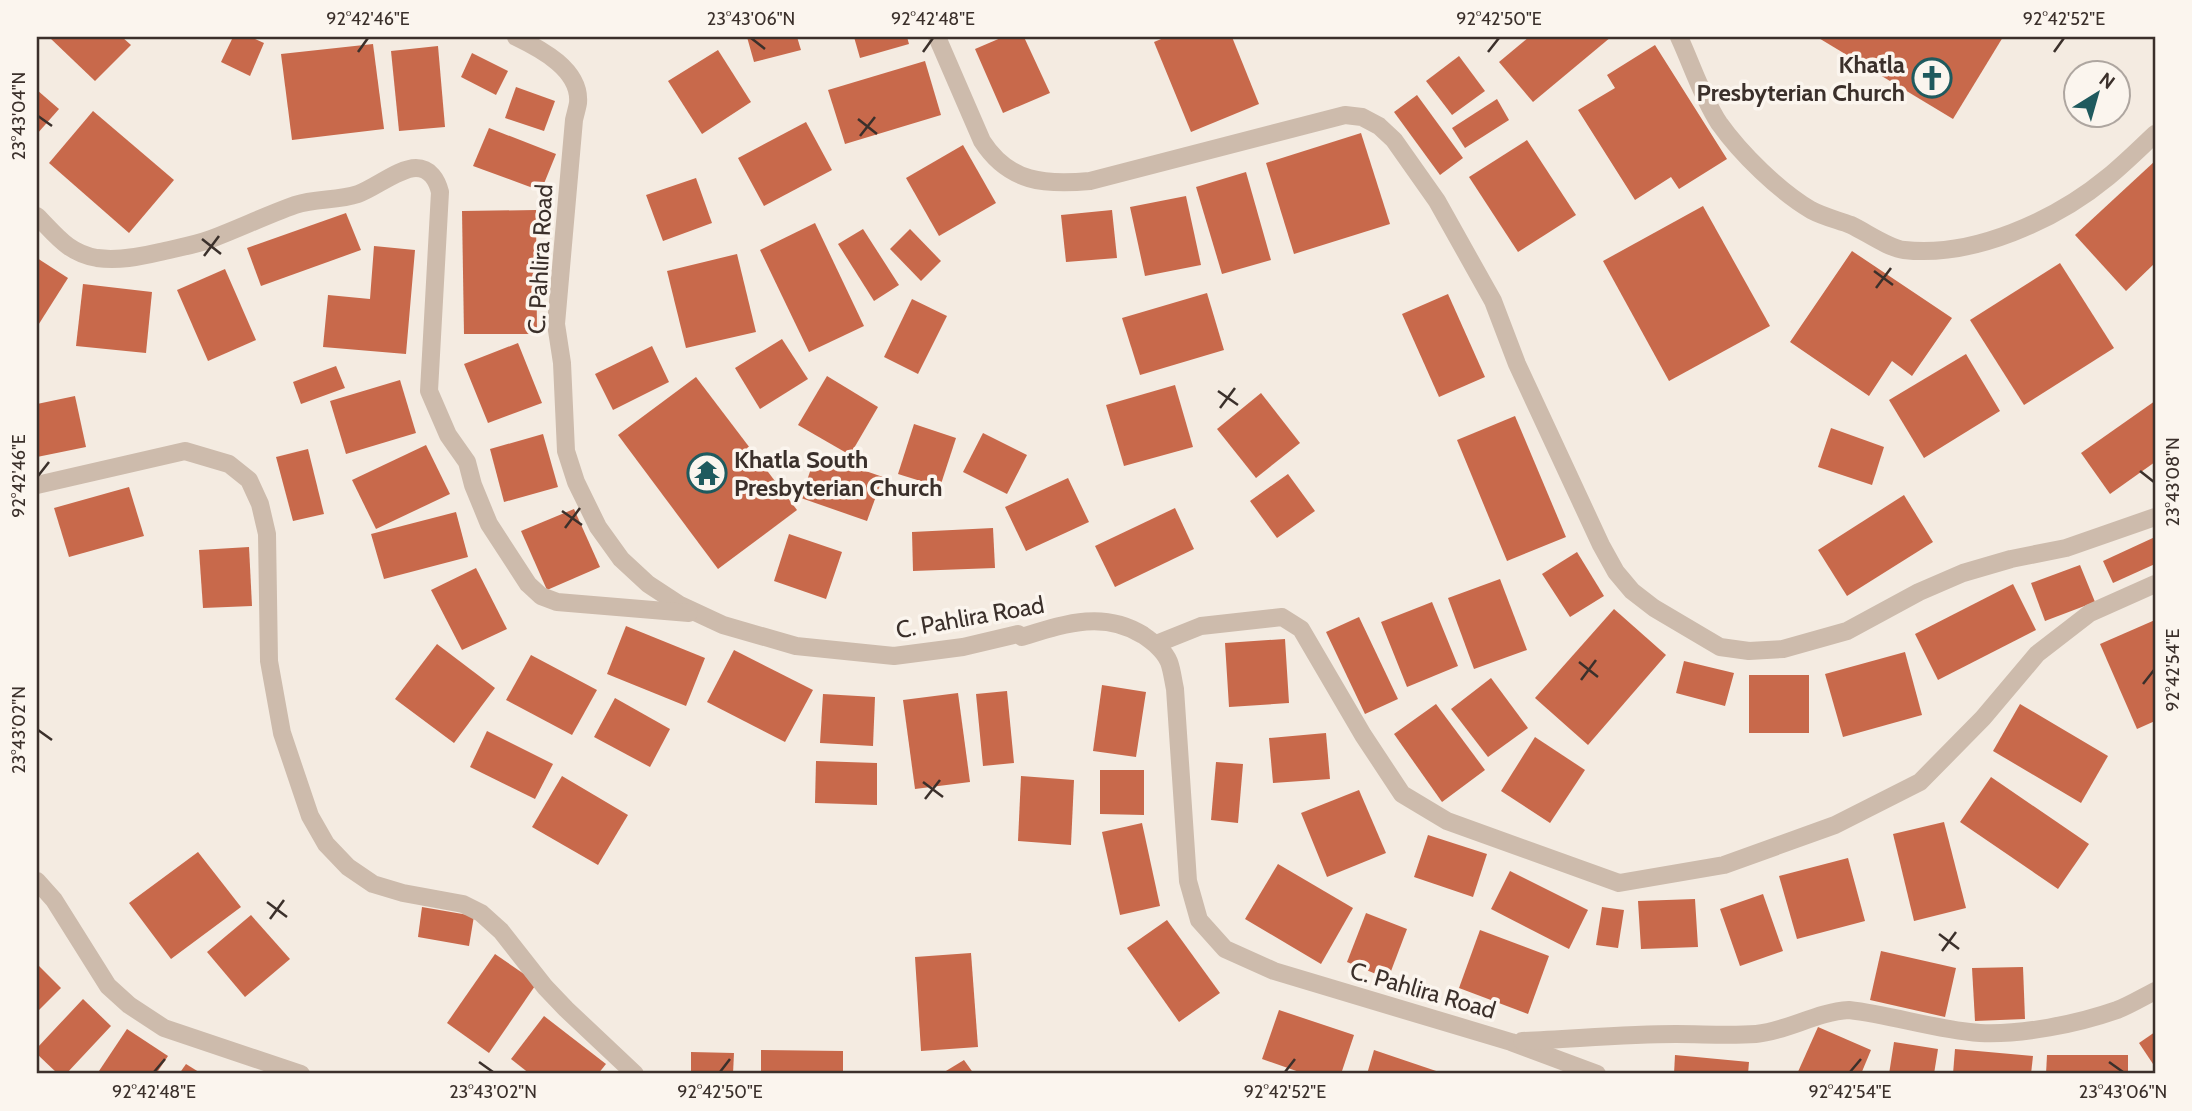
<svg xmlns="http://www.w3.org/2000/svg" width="2192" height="1111" viewBox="0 0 2192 1111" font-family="Cabin,sans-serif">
  <rect width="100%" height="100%" fill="#f4ebe1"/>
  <g fill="#c8694b">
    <path d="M49,37H122L131,45L95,81Z"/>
    <path d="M233,37H251L264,43L250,76L221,62Z"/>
    <path d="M747,37H797L801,50L754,62Z"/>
    <path d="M854,37H907L909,44L860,58Z"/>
    <path d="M1003,37H1024L1050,93L1003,113L975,49Z"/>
    <path d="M1166,37H1232L1259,104L1191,132L1154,42Z"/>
    <path d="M1529,37H1611L1533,102L1499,62Z"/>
    <path d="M1817,37H2003L1953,119Z"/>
    <path d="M373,44L384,129L292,140L281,54Z"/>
    <path d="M1655,45L1727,159L1679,189L1671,177L1635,200L1578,110L1615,88L1607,75Z"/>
    <path d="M438,46L445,127L399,131L391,51Z"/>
    <path d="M718,50L751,102L702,134L668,81Z"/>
    <path d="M472,53L508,71L496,95L461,77Z"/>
    <path d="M1459,56L1485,91L1452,115L1426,81Z"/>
    <path d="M925,61L941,115L845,144L828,90Z"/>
    <path d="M516,87L555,101L544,131L505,118Z"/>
    <path d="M37,90L59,109L37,134Z"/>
    <path d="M1417,95L1463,158L1440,175L1394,112Z"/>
    <path d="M1497,99L1509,120L1465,148L1452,128Z"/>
    <path d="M93,111L174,180L129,233L49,163Z"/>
    <path d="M806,122L832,170L764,206L738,158Z"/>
    <path d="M489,128L556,154L541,191L473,166Z"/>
    <path d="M1361,133L1390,224L1294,254L1266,163Z"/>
    <path d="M1527,140L1576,215L1518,252L1469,177Z"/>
    <path d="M963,145L996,203L939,236L906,178Z"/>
    <path d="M2155,161V263L2126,291L2075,235Z"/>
    <path d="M1246,172L1271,260L1222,274L1196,187Z"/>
    <path d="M696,178L712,223L663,241L646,195Z"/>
    <path d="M1186,196L1201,265L1145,276L1130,207Z"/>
    <path d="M1703,206L1770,326L1669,381L1603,261Z"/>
    <path d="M536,210L537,334H464L462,211Z"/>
    <path d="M1112,210L1117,258L1066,262L1061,215Z"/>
    <path d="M346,213L361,250L261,286L247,248Z"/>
    <path d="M815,223L864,326L809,352L760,250Z"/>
    <path d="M863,229L899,285L874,301L838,244Z"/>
    <path d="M910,229L941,261L921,281L890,249Z"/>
    <path d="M374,246L415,250L406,354L323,347L328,295L370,299Z"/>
    <path d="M1852,251L1952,318L1912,376L1892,361L1869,396L1790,342Z"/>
    <path d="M737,254L756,332L686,348L667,271Z"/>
    <path d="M37,258L68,278L37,327Z"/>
    <path d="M2060,263L2114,348L2024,405L1970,320Z"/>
    <path d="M225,269L256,340L208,361L177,290Z"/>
    <path d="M83,284L152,292L146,353L76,346Z"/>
    <path d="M1207,293L1224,350L1140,375L1122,318Z"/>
    <path d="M1448,294L1485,377L1439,397L1402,314Z"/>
    <path d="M912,299L947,316L918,374L884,357Z"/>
    <path d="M782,339L808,379L760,409L735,368Z"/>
    <path d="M518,343L542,403L488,423L464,364Z"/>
    <path d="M652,346L669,382L613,410L595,374Z"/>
    <path d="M1966,354L2000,411L1924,458L1889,400Z"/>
    <path d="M336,366L345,388L301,404L293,382Z"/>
    <path d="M827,376L878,407L850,455L798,425Z"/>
    <path d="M696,377L797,510L718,569L618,435Z"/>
    <path d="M400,380L416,433L346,454L330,401Z"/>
    <path d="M1175,385L1193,447L1124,466L1106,405Z"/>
    <path d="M1261,393L1300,443L1256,478L1217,429Z"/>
    <path d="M75,396L86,447L37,457V404Z"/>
    <path d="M2155,401V462L2110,494L2081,453Z"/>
    <path d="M1515,416L1566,537L1507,561L1457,440Z"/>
    <path d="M914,424L956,438L940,487L898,474Z"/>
    <path d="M1831,428L1884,447L1872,485L1818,467Z"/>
    <path d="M983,433L1027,455L1007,494L963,472Z"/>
    <path d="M543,434L558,487L504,502L490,449Z"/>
    <path d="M426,445L450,494L376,529L352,480Z"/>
    <path d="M308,449L324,514L293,521L276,457Z"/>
    <path d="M816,454L883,477L867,521L801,498Z"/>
    <path d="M1288,474L1315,511L1277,538L1250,501Z"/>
    <path d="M1068,478L1089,522L1026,551L1005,507Z"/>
    <path d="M129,487L144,536L69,557L54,508Z"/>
    <path d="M1904,495L1933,542L1847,596L1818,550Z"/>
    <path d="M1175,508L1194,549L1115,587L1095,546Z"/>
    <path d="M574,509L600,567L547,590L521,531Z"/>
    <path d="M456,512L468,557L384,579L371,534Z"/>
    <path d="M993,528L995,568L913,571L912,532Z"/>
    <path d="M789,534L842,552L826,599L774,581Z"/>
    <path d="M2155,537V564L2113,583L2103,561Z"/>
    <path d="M249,547L252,606L203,608L199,550Z"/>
    <path d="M1577,552L1604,596L1570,617L1542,574Z"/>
    <path d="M2080,565L2095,602L2045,621L2031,583Z"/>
    <path d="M476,568L507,629L462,650L431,590Z"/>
    <path d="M1500,579L1527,650L1474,669L1448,598Z"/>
    <path d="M2013,584L2036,630L1938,680L1915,634Z"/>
    <path d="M1432,602L1458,666L1407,687L1381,622Z"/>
    <path d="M1614,609L1666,655L1588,745L1535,698Z"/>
    <path d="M1359,617L1398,699L1365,714L1326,632Z"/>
    <path d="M2155,620V721L2137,729L2100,644Z"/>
    <path d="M626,626L705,658L686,706L607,674Z"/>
    <path d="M1285,639L1289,703L1229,707L1225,643Z"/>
    <path d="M437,644L495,688L454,743L395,699Z"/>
    <path d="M734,650L813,690L785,742L707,702Z"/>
    <path d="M1905,652L1922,715L1843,737L1825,674Z"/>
    <path d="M531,655L597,690L572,735L506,700Z"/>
    <path d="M1684,661L1734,673L1725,706L1676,693Z"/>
    <rect x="1749" y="675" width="60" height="58"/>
    <path d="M1491,678L1528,728L1488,757L1451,709Z"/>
    <path d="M1102,685L1146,692L1136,757L1093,751Z"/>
    <path d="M1007,691L1014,763L983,766L976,694Z"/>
    <path d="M958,693L970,782L915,789L903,700Z"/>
    <path d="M823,694L875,697L873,746L820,743Z"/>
    <path d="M615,698L670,729L650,767L594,737Z"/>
    <path d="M1436,704L1485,770L1442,802L1394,734Z"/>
    <path d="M2020,704L2108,756L2081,803L1993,751Z"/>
    <path d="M487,731L553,764L535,799L470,767Z"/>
    <path d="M1326,733L1330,779L1273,783L1269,738Z"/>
    <path d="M1535,737L1585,770L1550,823L1501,791Z"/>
    <path d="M816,761L877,763V805L815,803Z"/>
    <path d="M1216,762L1243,764L1238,823L1211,820Z"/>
    <path d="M1100,770H1144V815L1100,814Z"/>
    <path d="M562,776L628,815L598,865L532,827Z"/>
    <path d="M1021,776L1074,780L1071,845L1018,841Z"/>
    <path d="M1991,777L2089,844L2058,889L1960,822Z"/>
    <path d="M1359,790L1386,853L1327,877L1301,813Z"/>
    <path d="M1944,822L1966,908L1914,921L1893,834Z"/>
    <path d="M1142,823L1160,906L1120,915L1102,832Z"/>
    <path d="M1428,835L1487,854L1473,897L1414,877Z"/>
    <path d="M198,852L241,907L171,959L129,903Z"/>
    <path d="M1848,858L1865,921L1797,939L1779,876Z"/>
    <path d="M1278,864L1353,908L1321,964L1245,919Z"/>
    <path d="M1510,871L1588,910L1569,949L1491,909Z"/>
    <path d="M1763,894L1783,951L1740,966L1720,909Z"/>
    <path d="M1695,899L1698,947L1641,949L1638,901Z"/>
    <path d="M422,907L474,916L469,946L418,937Z"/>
    <path d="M1602,907L1624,910L1618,948L1596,945Z"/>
    <path d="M1366,913L1407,929L1388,979L1347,962Z"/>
    <path d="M251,915L290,959L245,997L207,952Z"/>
    <path d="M1167,920L1220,993L1179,1022L1127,948Z"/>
    <path d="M1480,930L1549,956L1528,1014L1459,988Z"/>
    <path d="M1881,951L1956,968L1945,1017L1870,1000Z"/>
    <path d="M971,953L978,1047L921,1051L915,957Z"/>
    <path d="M495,954L537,983L489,1053L447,1023Z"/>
    <path d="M37,964L61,988L37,1012Z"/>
    <path d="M2023,967L2025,1019L1975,1021L1972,968Z"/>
    <path d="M83,999L111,1026L66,1074H58L37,1054V1048Z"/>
    <path d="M1279,1010L1354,1035L1341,1074H1305L1262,1059Z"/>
    <path d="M544,1016L606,1064L598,1074H530L511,1059Z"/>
    <path d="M1818,1027L1871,1050L1861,1074H1797Z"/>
    <path d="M127,1029L168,1056L156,1074H97Z"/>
    <path d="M2155,1032V1067L2139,1043Z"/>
    <path d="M1894,1042L1938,1049L1934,1074H1889Z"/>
    <path d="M1955,1049L2033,1056L2031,1074H1953Z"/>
    <path d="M761,1050L843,1051V1074H761Z"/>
    <path d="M1374,1050L1445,1074H1367Z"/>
    <path d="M691,1052L734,1053L733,1074H691Z"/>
    <path d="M1675,1055L1749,1062L1748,1074H1674Z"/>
    <path d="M2047,1055H2128V1074H2046Z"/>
    <path d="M964,1060L974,1074H941Z"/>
    <path d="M186,1064L202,1074H179Z"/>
  </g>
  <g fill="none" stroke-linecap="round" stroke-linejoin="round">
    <g stroke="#cdbbac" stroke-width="18">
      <path d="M516,37C541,49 581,70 578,103C577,109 575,115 574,120L556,324L562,363L566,451L576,482L598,527L621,559L648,584L680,605L723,625L796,646L894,656L963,647L1018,634L1022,637C1064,624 1103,610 1143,635C1153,642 1164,650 1169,662C1172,670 1173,680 1175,689L1188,881L1199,920L1225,949L1274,971L1511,1042L1597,1074"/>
      <path d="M937,37L982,141C1009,183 1045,185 1090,181L1345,115L1362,117L1379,126L1394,140L1437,201L1493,301L1517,364L1601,545L1616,572L1632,591L1654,608L1720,647L1749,651L1783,649L1847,631L1919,592L1963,573L2011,559L2066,548L2155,517"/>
      <path d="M1679,37C1692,65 1702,97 1719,123C1741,154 1779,191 1811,210C1824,217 1838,220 1851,225C1866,232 1888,248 1904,250C1973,258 2056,220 2108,177C2125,163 2140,148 2155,134"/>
      <path d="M37,216C56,235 68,253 97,258C118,261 139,257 160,252C177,248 195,245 211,239C240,228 267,215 295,205C316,198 337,201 358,194C375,188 399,168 416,168C430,168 437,180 440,192L429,391L448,435L467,462L473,485L489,524L528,584L541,596L557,602L689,613"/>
      <path d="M37,485L185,451L229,464L249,480L260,504L267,534L269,661L282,733L310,816L326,844L348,867L373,884L403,893L463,904L481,913L501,931L545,987L566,1009L635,1074"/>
      <path d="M1156,644L1201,626L1282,617L1301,629L1363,735L1402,794L1447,821L1619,883L1724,865L1835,825L1920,782L1983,718L2037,654L2090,613L2155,584"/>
      <path d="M37,881L54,900L108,986L129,1005L164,1028L301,1074"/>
      <path d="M1522,1041C1573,1039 1625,1034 1676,1034C1703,1034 1729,1036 1756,1034C1788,1031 1816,1012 1849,1010C1893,1015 1936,1030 1980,1033C2022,1035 2077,1024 2117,1010C2130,1005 2143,997 2155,991"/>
    </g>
  </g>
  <path fill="none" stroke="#3b302b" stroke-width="2.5" d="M751,38L765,49M358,52L368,38M923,52L933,38M1488,52L1499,38M2054,52L2064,38M38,116L52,126M858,119L877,134M860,136L875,117M202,239L221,254M204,256L219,236M1874,271L1893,285M1876,288L1891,268M1218,391L1238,405M1220,408L1235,388M2140,471L2154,482M38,476L49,462M562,511L582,525M565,528L580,508M1579,662L1598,677M1581,680L1596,660M2143,684L2154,670M38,730L52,740M923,782L943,797M925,799L940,780M267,902L287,917M270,919L284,900M1939,934L1959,949M1942,951L1956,932M479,1062L493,1072M2109,1062L2123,1072M154,1072L165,1059M720,1072L730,1059M1285,1072L1295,1059M1850,1072L1861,1059"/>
  <defs>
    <g id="church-ring" transform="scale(2.0125)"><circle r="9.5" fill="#fbf5ee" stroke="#1f5a5e" stroke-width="1.5"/><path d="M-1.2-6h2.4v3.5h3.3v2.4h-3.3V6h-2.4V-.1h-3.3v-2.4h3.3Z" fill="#1f5a5e"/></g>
    <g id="temple-ring" transform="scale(2.0125)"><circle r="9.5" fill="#fbf5ee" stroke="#1f5a5e" stroke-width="1.5"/><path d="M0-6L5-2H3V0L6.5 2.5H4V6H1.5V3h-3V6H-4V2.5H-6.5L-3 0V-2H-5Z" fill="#1f5a5e"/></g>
  </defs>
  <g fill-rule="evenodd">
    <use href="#church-ring" x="1932" y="78"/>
    <use href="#temple-ring" x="707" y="473"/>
  </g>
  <g text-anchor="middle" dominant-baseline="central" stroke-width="7" stroke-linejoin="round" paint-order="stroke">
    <g font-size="24" font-weight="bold" fill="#3b302b" stroke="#fbf5ee" text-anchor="end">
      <text x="1905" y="64">Khatla<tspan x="1905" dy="28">Presbyterian Church</tspan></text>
      <text x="734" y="459" text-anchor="start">Khatla South<tspan x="734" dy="28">Presbyterian Church</tspan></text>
    </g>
    <g font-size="24" fill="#3b302b" stroke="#fbf5ee">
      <text transform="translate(540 259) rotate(-87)">C. Pahlira Road</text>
      <text transform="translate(970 617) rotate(-10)">C. Pahlira Road</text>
      <text transform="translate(1423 990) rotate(16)">C. Pahlira Road</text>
    </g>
  </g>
  <rect width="2192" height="1111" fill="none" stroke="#fbf5ee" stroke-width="77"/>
  <g transform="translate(2097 94) rotate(37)"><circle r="33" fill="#fbf5ee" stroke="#aea6a0" stroke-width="2"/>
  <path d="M0-5L12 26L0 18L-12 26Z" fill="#1f5a5e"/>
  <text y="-10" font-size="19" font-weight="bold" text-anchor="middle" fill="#3b302b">N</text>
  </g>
  <rect x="38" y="38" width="2116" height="1034" fill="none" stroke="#3b302b" stroke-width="2.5"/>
  <g font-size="18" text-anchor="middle" fill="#3b302b">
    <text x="368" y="25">92°42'46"E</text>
    <text x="751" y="25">23°43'06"N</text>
    <text x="933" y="25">92°42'48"E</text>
    <text x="1499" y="25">92°42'50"E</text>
    <text x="2064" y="25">92°42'52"E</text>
    <text transform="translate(19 116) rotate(-90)" y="6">23°43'04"N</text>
    <text transform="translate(19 476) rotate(-90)" y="6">92°42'46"E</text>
    <text transform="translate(2173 482) rotate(-90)" y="6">23°43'08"N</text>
    <text transform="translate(2173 670) rotate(-90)" y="6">92°42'54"E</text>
    <text transform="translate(19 730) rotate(-90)" y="6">23°43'02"N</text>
    <text x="154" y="1098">92°42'48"E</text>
    <text x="493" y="1098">23°43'02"N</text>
    <text x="720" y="1098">92°42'50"E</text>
    <text x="1285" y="1098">92°42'52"E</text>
    <text x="1850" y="1098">92°42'54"E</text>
    <text x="2123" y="1098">23°43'06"N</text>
  </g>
</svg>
